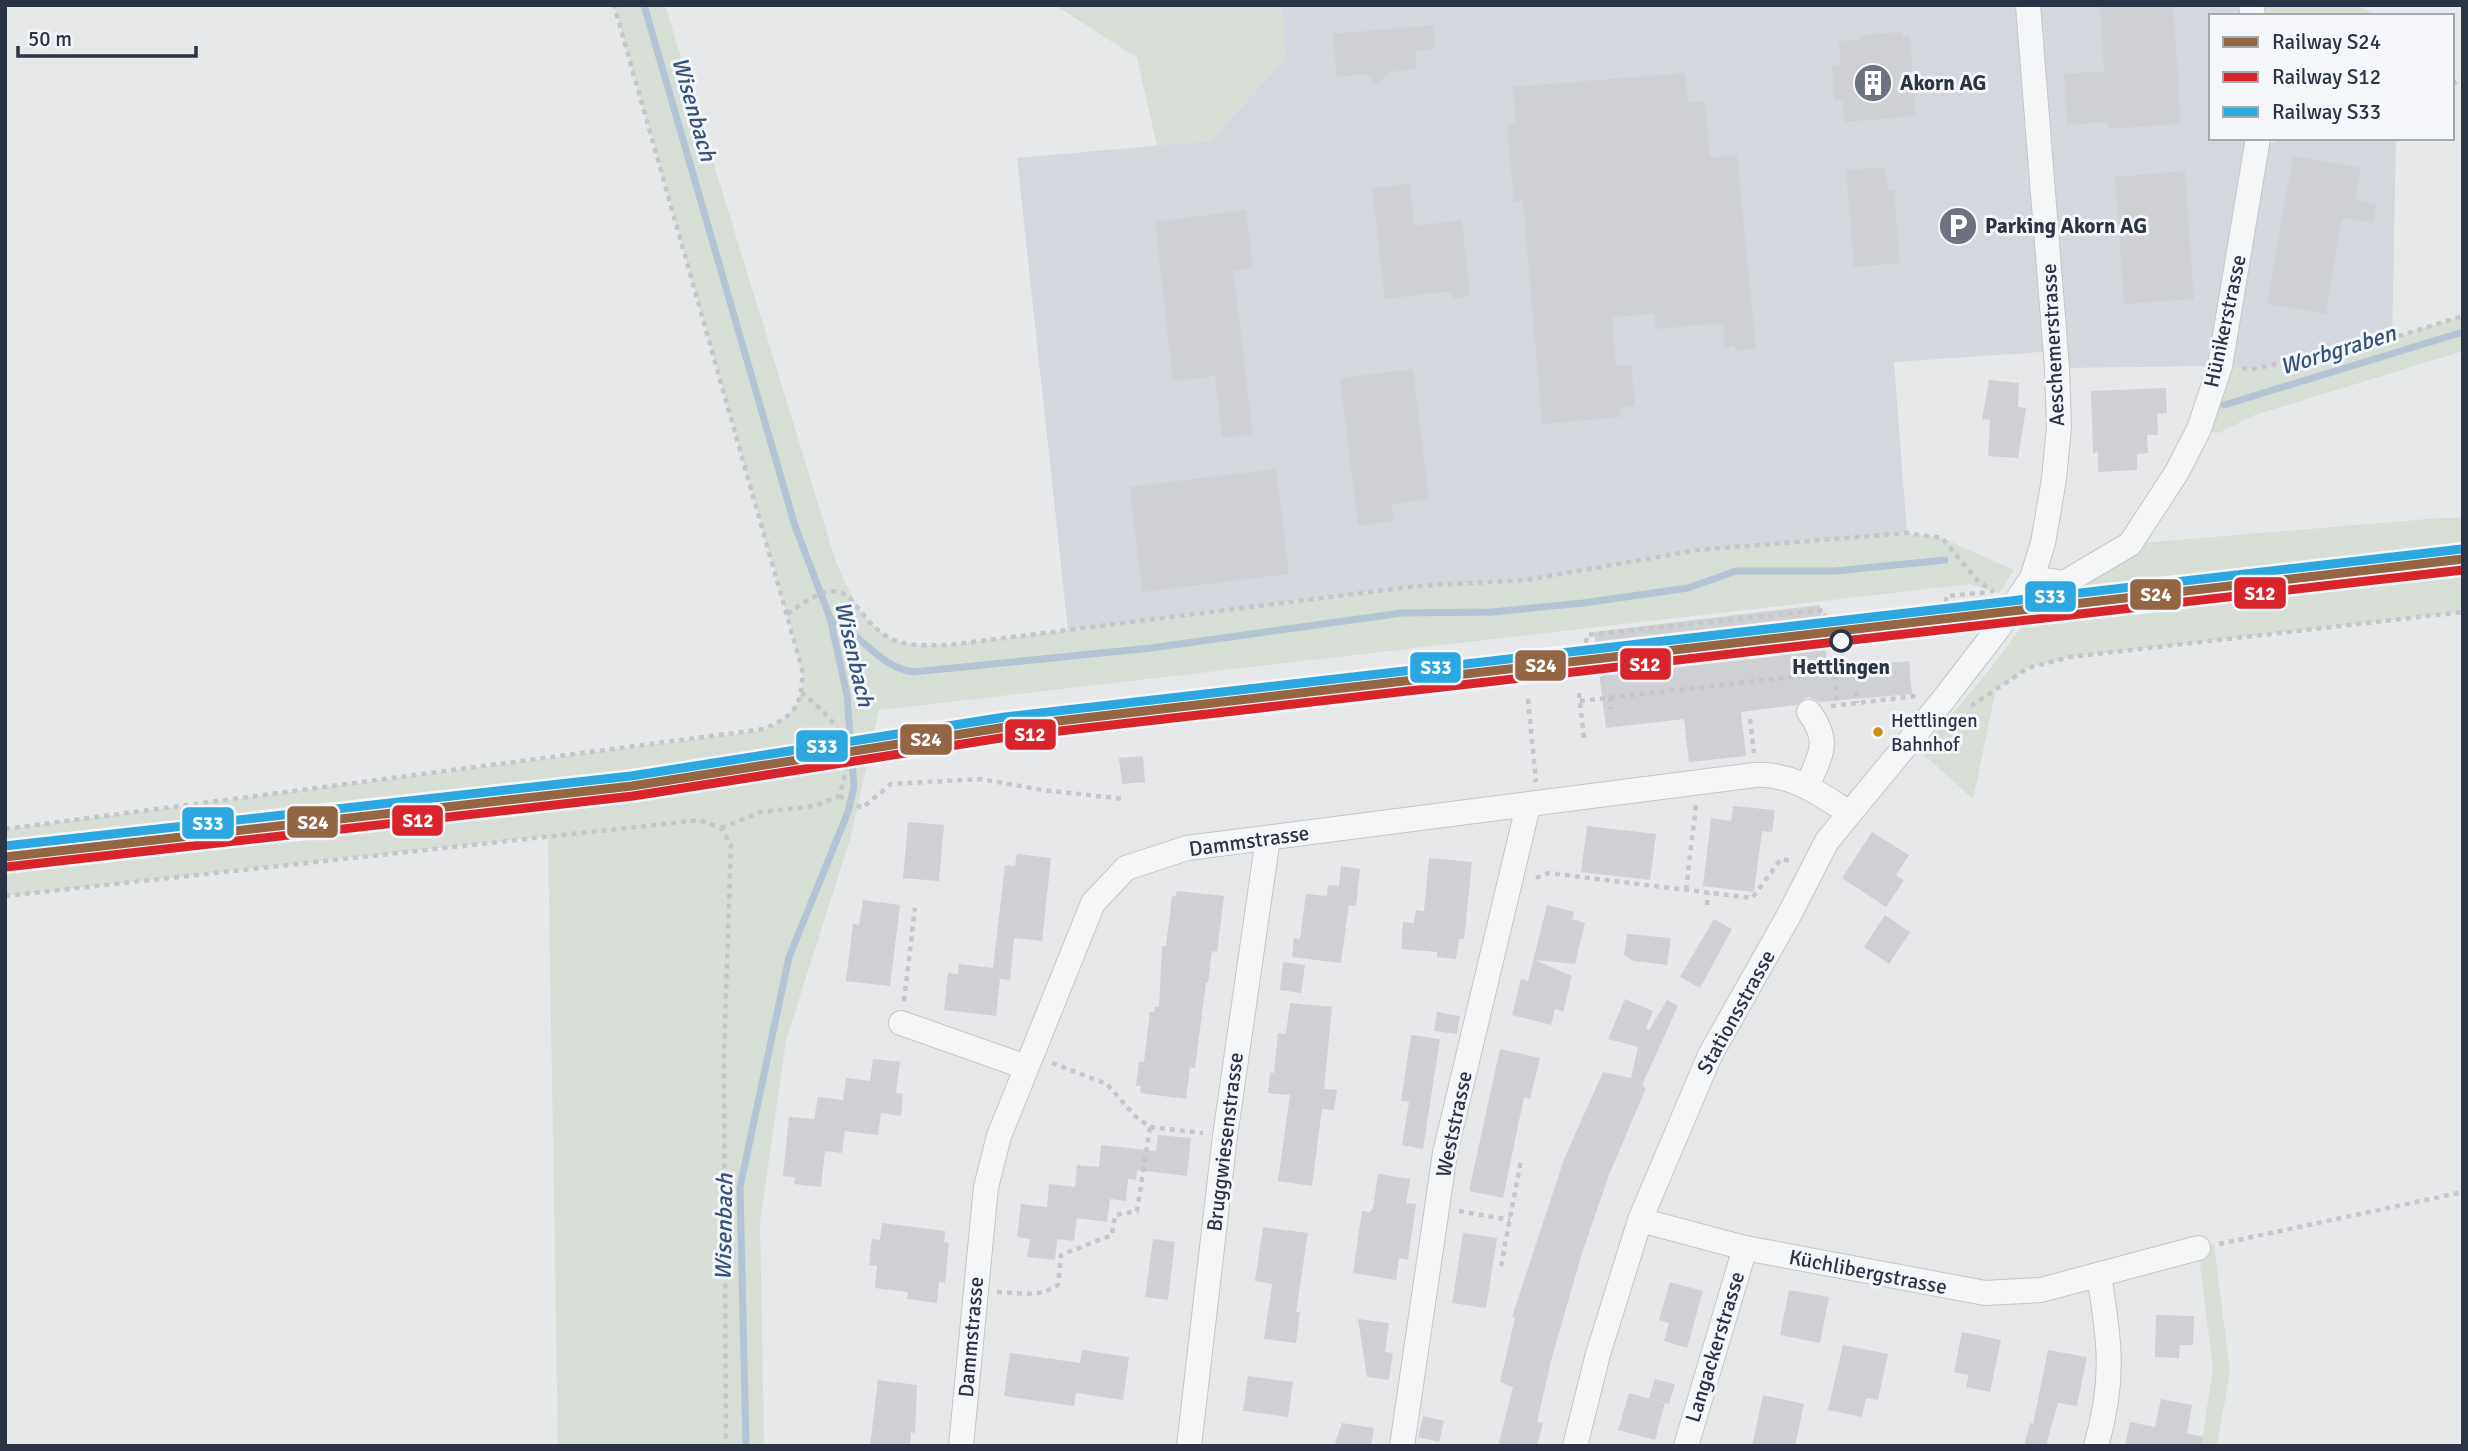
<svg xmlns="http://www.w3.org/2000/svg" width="2468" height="1451" viewBox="0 0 2468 1451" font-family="Signika,sans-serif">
  <rect width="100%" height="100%" fill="#e6e8ea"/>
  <path fill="#d4d7dd" d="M1282,5H2251L2253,16H2211V138H2258V147L2286,138H2396L2392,338L2253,369L2220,366L2057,368L2055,351L1894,362L1907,533L1698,550L1526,580L1417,586L1068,630L1017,158L1210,141L1285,59Z"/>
  <g fill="#d6ded6">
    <path d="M614,5H665L835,559C847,588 863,627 895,640C911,647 932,645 949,645L1417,586L1526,580L1698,550L1907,533L1942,538L2014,570L1999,593L1970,584L879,710L851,836L786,1040L760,1222L764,1446H558L548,836L5,896V829L764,730C795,715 803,704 802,669Z"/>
    <path d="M1055,5H1282L1285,59L1210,141L1157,146L1137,58Z"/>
    <path d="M2251,5H2356L2378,16H2253Z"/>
    <path d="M2463,316V351L2255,415L2219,433L2199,429L2220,366L2253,369L2392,338Z"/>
    <path d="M2440,518H2463V612L2070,657L2028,668L1996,689L1973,799L1920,751L1987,673L2047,593L2130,544Z"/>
    <path d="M2214,1245L2230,1371L2217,1446H2201L2213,1369L2198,1249Z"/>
  </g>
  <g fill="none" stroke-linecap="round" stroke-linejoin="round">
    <g stroke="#b4c4d5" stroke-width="7">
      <path d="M644,5L795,526L830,618L847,695L854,787L848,812L789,957L740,1187L746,1446"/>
      <path d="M2224,405L2463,332"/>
      <path d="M830,618C861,634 878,666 913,672L1151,648L1402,613L1492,612L1583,603L1688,588L1736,571H1835L1945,560"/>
    </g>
  </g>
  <g fill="#ced0d3">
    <path d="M2100,5H2173L2181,124L2108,129L2107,122L2067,125L2064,74L2104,71Z"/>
    <path d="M1433,25L1435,49L1415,51L1416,69L1390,72L1377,86L1366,74L1337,77L1333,34Z"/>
    <path d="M1902,32L1903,37L1910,36L1916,116L1844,122L1843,100H1834L1832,66L1841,65L1839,41L1861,40L1860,35Z"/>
    <path d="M1685,73L1688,103L1705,101L1710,158L1737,155L1756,349L1735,351V346L1725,347L1723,323L1656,329L1654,314L1612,317L1616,366L1631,365L1635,406L1620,407L1621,417L1542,424L1523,201L1514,202L1507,124L1516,123L1513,87Z"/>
    <path d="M2293,156L2361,168L2355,200L2376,204L2373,223L2342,218L2326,314L2267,304Z"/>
    <path d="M1885,167L1888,191L1894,190L1900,263L1854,267L1846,170Z"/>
    <path d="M2185,171L2194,299L2124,304L2115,177Z"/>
    <path d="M1410,184L1414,226L1462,220L1470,296L1452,298L1451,291L1385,299L1372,188Z"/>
    <path d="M1246,210L1253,268L1233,270L1253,434L1222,438L1215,376L1173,381L1155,222Z"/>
    <path d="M1413,369L1429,499L1392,504L1394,521L1358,526L1340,378Z"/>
    <path d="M1989,380L2019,383L2018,407L2026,408L2018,458L1988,456L1990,420L1982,419Z"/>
    <path d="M2166,388L2167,413L2157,414L2158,435H2147L2148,453L2137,454V470L2098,472V452L2093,453L2091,391Z"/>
    <path d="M1276,469L1289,574L1142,592L1130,487Z"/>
    <path d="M1820,605L1828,669L1909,661L1912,694L1820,702L1808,697L1796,705L1741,712L1746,756L1689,762L1684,719L1606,728L1594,632Z"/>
    <path d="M1143,756L1145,782L1122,784L1119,758Z"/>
    <path d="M1733,806L1775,810L1772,832L1762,831L1754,892L1703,886L1711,818L1731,821Z"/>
    <path d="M908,822L944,825L939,881L903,878Z"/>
    <path d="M1587,826L1656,834L1650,880L1581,872Z"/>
    <path d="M1872,832L1909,855L1896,875L1904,880L1886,907L1842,878Z"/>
    <path d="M1017,854L1051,858L1042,941L1014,938L1010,980L1000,979L996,1016L944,1010L948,973L958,974L959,964L993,968L1005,865L1015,866Z"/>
    <path d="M1429,858L1472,862L1464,939H1459L1456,959L1437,957V952L1401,949L1403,922L1414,923L1416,910L1424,911Z"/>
    <path d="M1341,866L1360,869L1356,906L1349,905L1341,963L1292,957L1294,938L1300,939L1306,894L1327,896L1328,885L1339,886Z"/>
    <path d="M1177,891L1224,896L1217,952L1212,951L1208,983H1206L1195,1068L1190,1067L1186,1099L1140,1093L1141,1086H1136L1139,1062H1144L1150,1012H1154L1155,1007H1159L1162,946H1166L1172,896H1176Z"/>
    <path d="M863,900L900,905L890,986L846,981L853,924L859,925Z"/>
    <path d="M1547,905L1574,912L1572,919L1585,923L1575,964L1535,960L1572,976L1563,1012L1555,1009L1551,1025L1512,1015L1521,979L1528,981Z"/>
    <path d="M1885,915L1910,932L1889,964L1864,947Z"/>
    <path d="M1714,919L1732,929L1700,988L1680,977Z"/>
    <path d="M1627,934L1671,938L1667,965L1634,961L1624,955Z"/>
    <path d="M1283,962L1305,965L1301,993L1280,990Z"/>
    <path d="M1625,999L1653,1011L1646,1028L1649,1030L1667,1000L1678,1006L1642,1085L1646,1088L1609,1175L1582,1253L1552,1357L1537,1422L1543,1423L1537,1446H1498L1513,1387L1500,1382L1515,1318L1512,1317L1564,1159L1603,1072L1631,1078L1638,1047L1608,1039Z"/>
    <path d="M1290,1003L1332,1007L1324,1089L1337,1090L1334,1110L1322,1109L1312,1186L1278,1181L1290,1095L1268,1093L1270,1072L1274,1073L1278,1033L1286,1034Z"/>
    <path d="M1437,1012L1460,1016L1457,1034L1434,1031Z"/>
    <path d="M1411,1035L1440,1039L1423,1149L1402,1145L1409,1102L1401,1101Z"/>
    <path d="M1500,1049L1540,1058L1530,1099L1524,1097L1503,1198L1469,1191Z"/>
    <path d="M873,1059L900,1062L896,1093L903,1094L901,1116L881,1113L878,1135L845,1131L842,1153L825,1151L821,1187L794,1184L795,1177L783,1176L789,1117L814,1119L818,1097L843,1100L846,1078L870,1081Z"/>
    <path d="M1158,1135L1191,1138L1187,1176L1137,1170L1136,1180L1128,1179L1126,1201L1110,1199L1107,1222L1077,1218L1074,1241L1057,1239L1055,1260L1027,1257L1030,1239L1017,1237L1021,1204L1047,1207L1049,1184L1075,1187L1077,1165L1099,1167L1101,1145L1156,1151Z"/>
    <path d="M1378,1174L1410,1179L1406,1203L1416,1204L1408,1260L1399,1258L1396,1280L1353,1273L1362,1211L1370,1212L1373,1208Z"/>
    <path d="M882,1223L945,1231L944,1242L949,1243L945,1283L939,1282L937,1303L907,1299L908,1292L875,1288L877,1266L869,1265L872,1239L880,1240Z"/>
    <path d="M1263,1227L1308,1233L1296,1312H1300L1296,1343L1264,1339L1272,1284L1255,1281Z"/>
    <path d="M1463,1233L1497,1238L1486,1308L1452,1303Z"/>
    <path d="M1153,1239L1175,1242L1168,1300L1145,1297Z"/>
    <path d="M1670,1282L1703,1291L1687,1348L1664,1341L1669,1323L1659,1320Z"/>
    <path d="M1789,1290L1829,1297L1820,1343L1780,1335Z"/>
    <path d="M2156,1315L2194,1316L2193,1345H2180L2179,1358L2155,1357Z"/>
    <path d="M1358,1319L1389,1323L1385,1352L1393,1353L1389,1380L1367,1377Z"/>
    <path d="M1962,1332L2001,1340L1990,1392L1966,1387L1969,1375L1954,1372Z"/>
    <path d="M1843,1345L1888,1354L1878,1400L1866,1398L1862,1417L1828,1410Z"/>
    <path d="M1082,1350L1129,1357L1123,1400L1076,1393L1074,1406L1004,1396L1010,1353L1080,1363Z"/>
    <path d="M2048,1350L2087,1357L2077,1406L2058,1403L2046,1446H2024L2030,1423L2033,1424Z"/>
    <path d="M1248,1376L1293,1382L1288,1417L1243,1411Z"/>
    <path d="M1655,1379L1675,1384L1669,1404L1649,1398Z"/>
    <path d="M878,1380L917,1385L915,1433L911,1432L910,1446H870Z"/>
    <path d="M1629,1393L1665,1403L1655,1440L1618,1430Z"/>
    <path d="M1763,1395L1804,1404L1795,1446H1752Z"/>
    <path d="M2161,1399L2192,1405L2187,1433L2203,1437L2202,1446H2125L2130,1422L2155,1427Z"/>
    <path d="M1423,1416L1444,1421L1439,1442L1418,1437Z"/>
    <path d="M1342,1423L1374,1428L1371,1446H1334Z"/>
  </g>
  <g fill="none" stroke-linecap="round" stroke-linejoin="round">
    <g stroke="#c4c6c8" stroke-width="26">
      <g id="minor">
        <path d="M2251,5L2253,16"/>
        <path d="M2032,578L2064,583L2130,544L2177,472L2199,429L2220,366L2258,138"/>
        <path d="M1807,786C1821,754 1831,742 1809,712"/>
        <path d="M901,1023L1026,1067"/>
        <path d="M1640,1220L1745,1248L1985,1293L2041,1290L2198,1248"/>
        <path d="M961,1446L986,1187L999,1136L1093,903L1126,868L1187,848L1755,775C1792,773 1818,793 1848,812"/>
        <path d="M1189,1446L1225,1136L1268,838"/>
        <path d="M1402,1446L1445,1153L1528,806"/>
        <path d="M1575,1446L1598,1354L1640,1220L1710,1055L1788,917L1827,841L1940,704L1997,630L2032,578L2043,543L2054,479L2059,427L2057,368L2028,5"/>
        <path d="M1686,1446L1745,1248"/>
        <path d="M2096,1446C2115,1381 2110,1341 2099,1276"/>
      </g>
    </g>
    <g stroke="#c5c6ca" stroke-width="4.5" stroke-dasharray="5 5" stroke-linecap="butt">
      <path d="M2452,84L2463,79"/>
      <path d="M2242,368L2253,369L2392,338L2463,316"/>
      <path d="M1946,602V596L1990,592"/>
      <path d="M787,614C861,560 843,616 894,640C910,647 932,645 949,645L1417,586L1526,580L1698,550L1907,533L1942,538L1977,580L1994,592"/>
      <path d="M1586,643L1587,635L1824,610L1825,616"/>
      <path d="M1856,691L1857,703"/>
      <path d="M1579,693L1584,739"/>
      <path d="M1610,697L1611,709"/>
      <path d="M1528,699L1536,782"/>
      <path d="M1580,701L1835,672L1837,705"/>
      <path d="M1831,706L1916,696"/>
      <path d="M1971,706L2028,668L2070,657L2463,612"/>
      <path d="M1750,719L1754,753"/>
      <path d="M839,796L862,808L891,784L981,779L1042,790L1124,799"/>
      <path d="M721,828L761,812L815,806L839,796C857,744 841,726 802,693"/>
      <path d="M5,829L764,729C796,715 803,704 802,669L614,5"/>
      <path d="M1536,878L1549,873L1752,898L1781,859L1792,861"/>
      <path d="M1686,890L1696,805"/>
      <path d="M5,896L700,820L721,828L731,845L724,1054L726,1446"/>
      <path d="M1707,905L1708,893"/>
      <path d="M904,1001L915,908"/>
      <path d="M1052,1063L1107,1084L1135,1116L1150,1127L1203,1133"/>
      <path d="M1459,1211L1510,1220"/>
      <path d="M2219,1244L2463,1192"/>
      <path d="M1501,1266L1521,1160"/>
      <path d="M997,1292L1032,1294L1045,1292L1058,1285L1061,1255L1112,1235L1115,1215L1137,1211L1150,1127"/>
    </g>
    <use href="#minor" stroke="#f5f6f7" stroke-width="24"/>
    <g stroke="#f4f6f9" stroke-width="14">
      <path id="rail-1" d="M5,857L632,786L1006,727L2463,559"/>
    </g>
    <g stroke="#f4f6f9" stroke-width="14">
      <path id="rail-2" d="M6,867L633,796L1007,737L2463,570"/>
    </g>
    <g stroke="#f4f6f9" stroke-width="14">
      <path id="rail-3" d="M5,846L631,776L1005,717L2462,549"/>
    </g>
    <use href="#rail-1" stroke="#946644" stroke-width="9"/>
    <use href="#rail-2" stroke="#d8242b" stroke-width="9"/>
    <use href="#rail-3" stroke="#2da7df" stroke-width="9"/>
  </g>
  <defs>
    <g id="building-disc" transform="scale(2.0125)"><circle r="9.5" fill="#6c737f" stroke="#f4f6f9"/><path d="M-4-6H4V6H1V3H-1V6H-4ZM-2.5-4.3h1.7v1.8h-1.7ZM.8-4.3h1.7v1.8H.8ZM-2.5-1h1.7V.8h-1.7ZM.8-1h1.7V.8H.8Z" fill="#fff"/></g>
    <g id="parking-disc" transform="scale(2.0125)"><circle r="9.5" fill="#6c737f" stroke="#f4f6f9"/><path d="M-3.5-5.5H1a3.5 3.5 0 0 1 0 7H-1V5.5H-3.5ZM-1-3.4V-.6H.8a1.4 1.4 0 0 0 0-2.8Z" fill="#fff"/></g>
  </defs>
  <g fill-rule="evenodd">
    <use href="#building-disc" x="1873" y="83"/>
    <use href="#parking-disc" x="1958" y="226"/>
  </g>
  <circle fill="#f4f6f9" stroke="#2b3445" stroke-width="3.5" cx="1841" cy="641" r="10"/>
  <circle fill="#ce8f0e" stroke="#f4f6f9" stroke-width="2.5" cx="1878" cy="732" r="6"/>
  <g text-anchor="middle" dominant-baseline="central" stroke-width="6" stroke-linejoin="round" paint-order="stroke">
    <g font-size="19" fill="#2b3445" stroke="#f4f6f9" text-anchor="start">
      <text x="1891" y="721">Hettlingen<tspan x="1891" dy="24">Bahnhof</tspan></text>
    </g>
    <g font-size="21" font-weight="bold" fill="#2b3445" stroke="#f4f6f9" text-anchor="start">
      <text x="1900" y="83">Akorn AG</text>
      <text x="1985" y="226">Parking Akorn AG</text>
    </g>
    <g font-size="21" fill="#2b3445" stroke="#f4f6f9">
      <text transform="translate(2225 321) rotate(-78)">Hünikerstrasse</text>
      <text transform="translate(2053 345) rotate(-93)">Aeschemerstrasse</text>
      <text transform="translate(1249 841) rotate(-8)">Dammstrasse</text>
      <text transform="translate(1736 1012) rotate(-61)">Stationsstrasse</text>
      <text transform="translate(1454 1124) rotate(-78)">Weststrasse</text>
      <text transform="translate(1225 1142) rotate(-83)">Bruggwiesenstrasse</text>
      <text transform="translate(1868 1272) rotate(11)">Küchlibergstrasse</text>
      <text transform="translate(971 1337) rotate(-85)">Dammstrasse</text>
      <text transform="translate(1715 1347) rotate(-73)">Langackerstrasse</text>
    </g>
    <g font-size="21" font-weight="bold" fill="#2b3445" stroke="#f4f6f9">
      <text x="1841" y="667">Hettlingen</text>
    </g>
    <g font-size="23" font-style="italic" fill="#34527a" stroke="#f4f6f9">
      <text transform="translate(694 109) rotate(74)">Wisenbach</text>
      <text transform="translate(2338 350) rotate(-17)">Worbgraben</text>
      <text transform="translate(854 654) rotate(77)">Wisenbach</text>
      <text transform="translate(724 1227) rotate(-89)">Wisenbach</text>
    </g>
  </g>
  <g stroke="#f4f6f9" stroke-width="2.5">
    <rect x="2233" y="576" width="54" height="34" rx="7" fill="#d8242b"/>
    <rect x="2129" y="578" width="53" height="33" rx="7" fill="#946644"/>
    <rect x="2024" y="580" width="53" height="33" rx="7" fill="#2da7df"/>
    <rect x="1619" y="647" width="53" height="34" rx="7" fill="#d8242b"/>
    <rect x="1514" y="649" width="53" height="33" rx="7" fill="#946644"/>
    <rect x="1409" y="651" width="53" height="33" rx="7" fill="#2da7df"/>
    <rect x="1004" y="718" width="53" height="33" rx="7" fill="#d8242b"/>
    <rect x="899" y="723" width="54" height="33" rx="7" fill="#946644"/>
    <rect x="795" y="729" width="54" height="34" rx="7" fill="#2da7df"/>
    <rect x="391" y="804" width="53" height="33" rx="7" fill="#d8242b"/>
    <rect x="286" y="805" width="53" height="34" rx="7" fill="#946644"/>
    <rect x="181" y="806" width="54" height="34" rx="7" fill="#2da7df"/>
  </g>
  <g font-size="19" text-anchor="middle" font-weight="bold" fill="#fff">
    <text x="2260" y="600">S12</text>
    <text x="2156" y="601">S24</text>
    <text x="2050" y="603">S33</text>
    <text x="1645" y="671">S12</text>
    <text x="1541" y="672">S24</text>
    <text x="1436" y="674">S33</text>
    <text x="1030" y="741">S12</text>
    <text x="926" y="746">S24</text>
    <text x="822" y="753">S33</text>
    <text x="418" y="827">S12</text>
    <text x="313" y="829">S24</text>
    <text x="208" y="830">S33</text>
  </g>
  <rect width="2468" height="1451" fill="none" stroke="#2b3445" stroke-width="14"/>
  <rect x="2209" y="14" width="245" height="126" fill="#f4f6f9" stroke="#a4a8b1" stroke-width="2"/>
  <rect x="2223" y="37" width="35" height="10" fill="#946644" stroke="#a4a8b1" stroke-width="2"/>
  <text x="2272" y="49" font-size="21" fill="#2b3445">Railway S24</text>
  <rect x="2223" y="72" width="35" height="10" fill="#d8242b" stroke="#a4a8b1" stroke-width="2"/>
  <text x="2272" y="84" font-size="21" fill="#2b3445">Railway S12</text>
  <rect x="2223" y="107" width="35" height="10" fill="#2da7df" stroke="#a4a8b1" stroke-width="2"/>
  <text x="2272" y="119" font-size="21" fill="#2b3445">Railway S33</text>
  <path d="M18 46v10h178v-10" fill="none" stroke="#2b3445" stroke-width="3.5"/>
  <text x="28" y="46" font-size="21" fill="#2b3445" stroke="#f4f6f9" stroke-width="5" paint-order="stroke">50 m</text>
</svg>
